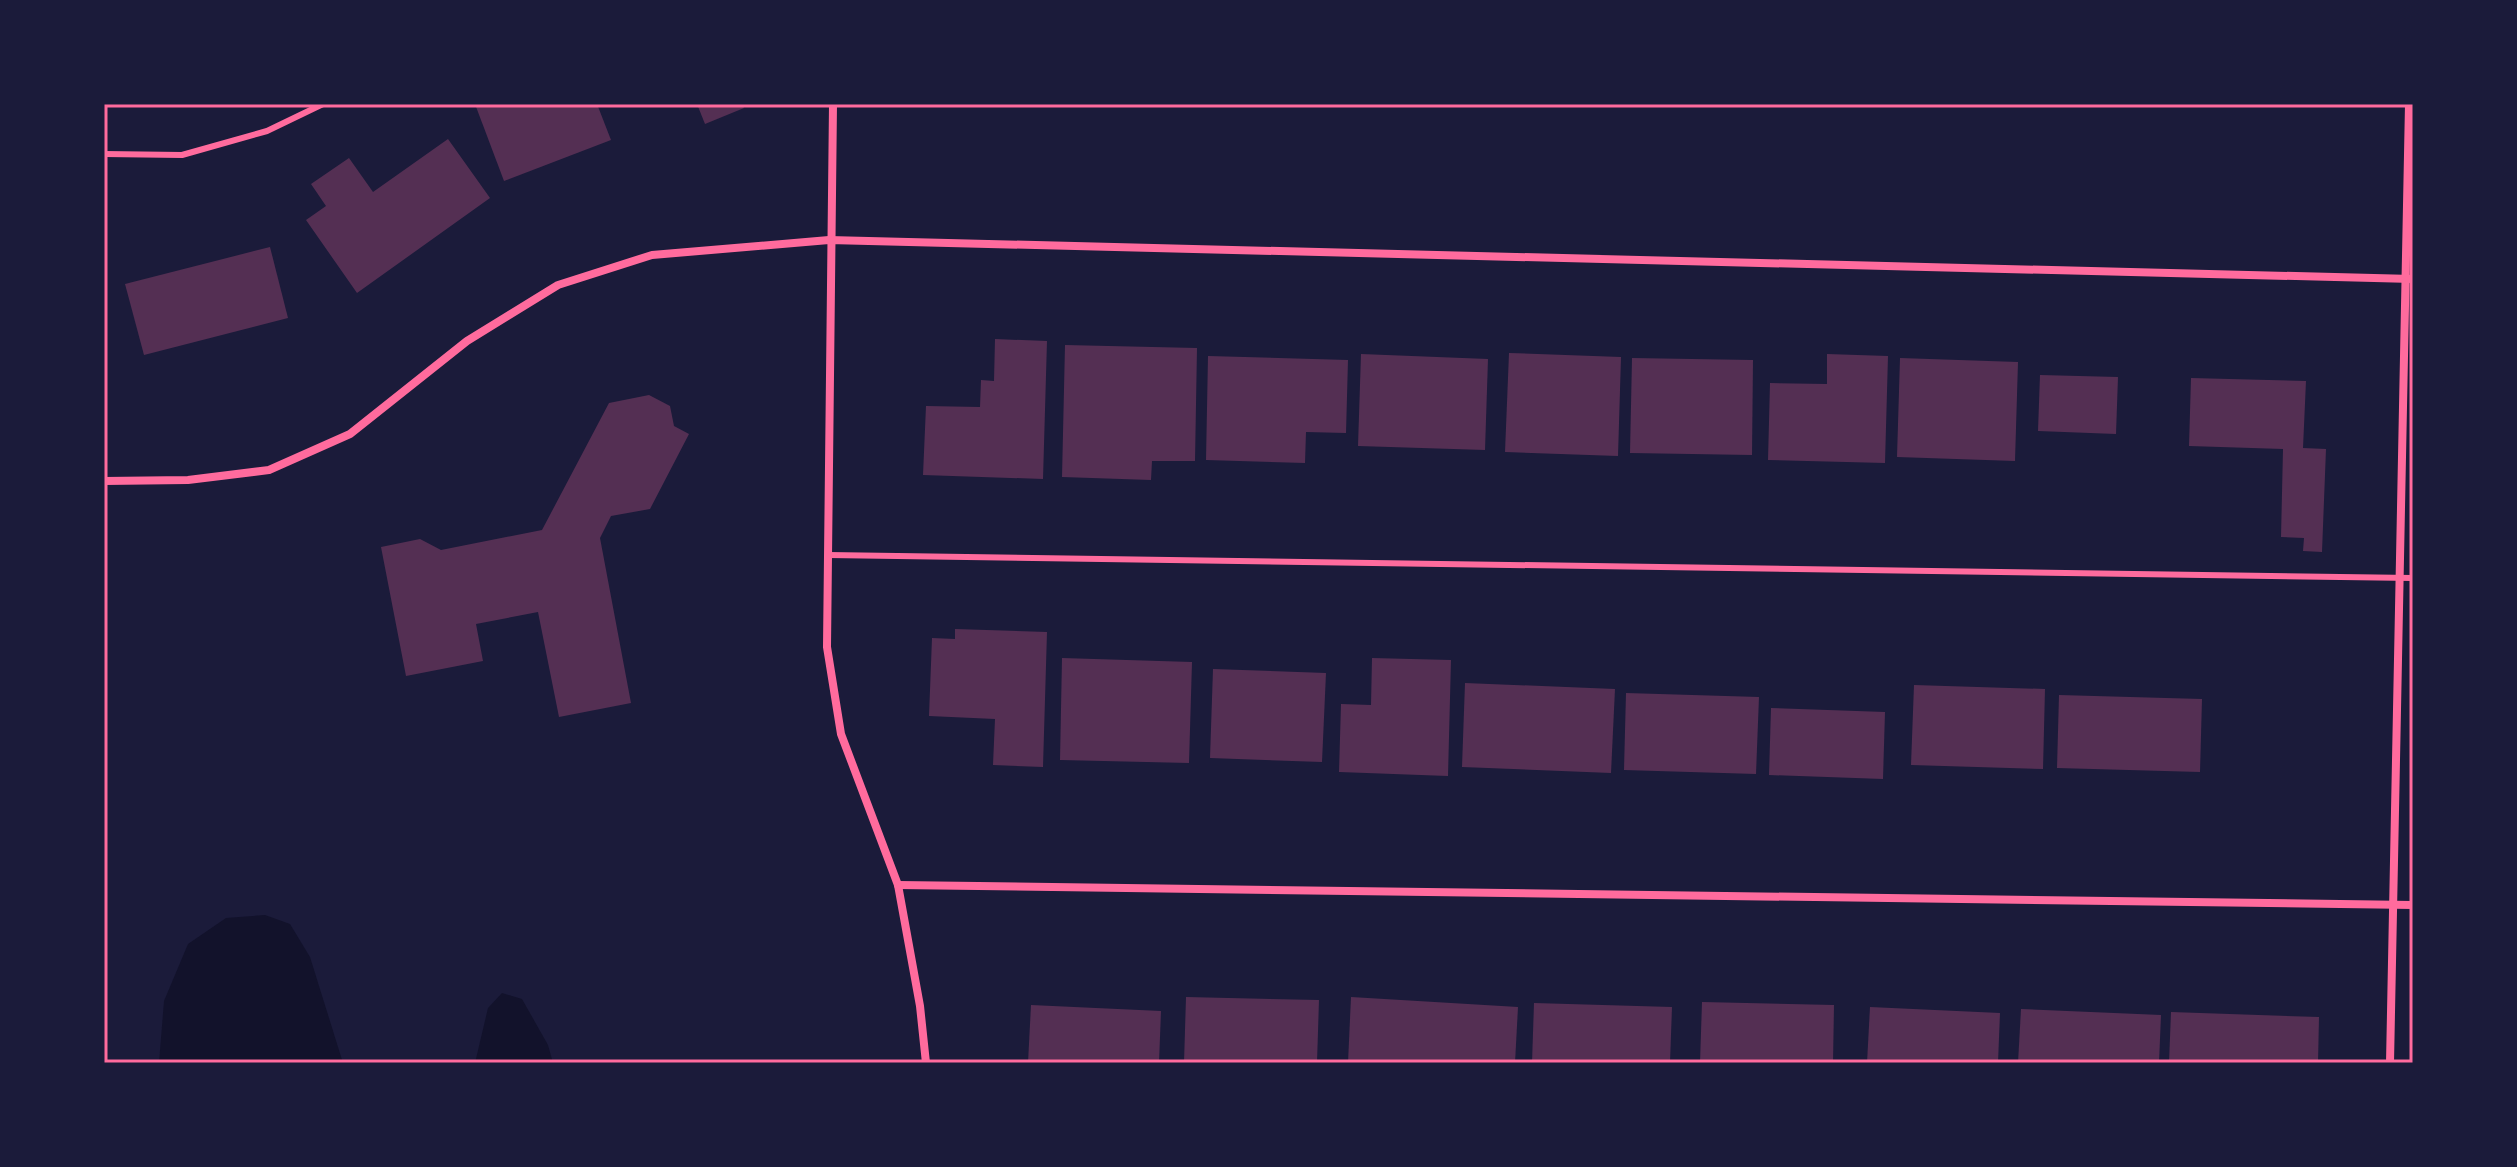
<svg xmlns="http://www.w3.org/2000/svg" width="2517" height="1167" viewBox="0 0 2517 1167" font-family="'Golos Text',sans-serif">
  <rect width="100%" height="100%" fill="#1b1b3a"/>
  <g fill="#12122b">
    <path d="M265,915L290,924L310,957L343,1063H159L164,1001L188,944L226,918Z"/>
    <path d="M502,993L522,999L548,1045L553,1063H475L488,1008Z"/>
  </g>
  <g fill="#542f53">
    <path d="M475,104H597L611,140L504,181Z"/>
    <path d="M697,104H742L744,108L705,124Z"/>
    <path d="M448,139L490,198L357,293L306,220L326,206L311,184L349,158L373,192Z"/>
    <path d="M270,247L288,318L144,355L125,284Z"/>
    <path d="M995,339L1047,341L1043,479L923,475L926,406L980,407L981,380L994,381Z"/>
    <path d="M1065,345L1197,348L1195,461H1152L1151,480L1062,477Z"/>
    <path d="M1509,353L1621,357L1618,456L1505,452Z"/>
    <path d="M1361,354L1488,359L1485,450L1358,446Z"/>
    <path d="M1827,354L1888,356L1885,463L1768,460L1770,383L1827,384Z"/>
    <path d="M1208,356L1348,360L1346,433L1306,432L1305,463L1206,460Z"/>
    <path d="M1632,358L1753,360L1752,455L1630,453Z"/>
    <path d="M1900,358L2018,362L2015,461L1897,457Z"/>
    <path d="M2040,375L2118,377L2116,434L2038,431Z"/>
    <path d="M2191,378L2306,381L2303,448L2326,449L2322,552L2303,551L2304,538L2281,537L2283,449L2189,446Z"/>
    <path d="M649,395L670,406L674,426L689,434L650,509L611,516L600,538L631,703L559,717L538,612L476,624L483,661L406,676L381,547L420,539L441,550L542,530L609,403Z"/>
    <path d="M955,629L1047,632L1043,767L993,765L995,719L929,716L932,638L955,639Z"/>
    <path d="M1062,658L1192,662L1189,763L1060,760Z"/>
    <path d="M1372,658L1451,660L1448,776L1339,772L1341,704L1371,705Z"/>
    <path d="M1213,669L1326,673L1322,762L1210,758Z"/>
    <path d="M1465,683L1615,689L1611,773L1462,767Z"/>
    <path d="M1914,685L2045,689L2043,769L1911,765Z"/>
    <path d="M1626,693L1759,697L1756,774L1624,770Z"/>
    <path d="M2059,695L2202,699L2200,772L2057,768Z"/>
    <path d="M1771,708L1885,712L1883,779L1769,775Z"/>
    <path d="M1186,997L1319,1000L1317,1063H1184Z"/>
    <path d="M1351,997L1518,1007L1515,1063H1348Z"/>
    <path d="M1702,1002L1834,1005L1833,1063H1700Z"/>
    <path d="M1534,1003L1672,1007L1670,1063H1532Z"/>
    <path d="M1031,1005L1161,1011L1159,1063H1028Z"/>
    <path d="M1870,1007L2000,1013L1998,1063H1867Z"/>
    <path d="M2021,1009L2161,1015L2159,1063H2018Z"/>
    <path d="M2171,1012L2319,1017L2318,1063H2169Z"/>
  </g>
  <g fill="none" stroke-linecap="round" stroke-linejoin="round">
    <g stroke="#ff6b9d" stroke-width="6">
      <path d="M104,154L182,155L267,131L323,104"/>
      <path d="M828,555L2413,578"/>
    </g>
    <g stroke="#ff6b9d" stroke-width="8">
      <path d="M833,104L827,647L841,734L898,885L920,1006L926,1063"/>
      <path d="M104,481L188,480L269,470L350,434L467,341L558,285L652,255L829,240L2413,279"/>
      <path d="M898,885L2413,905"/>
      <path d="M2390,1063L2409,104"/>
    </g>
  </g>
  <rect width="2517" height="1167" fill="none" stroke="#1b1b3a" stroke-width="212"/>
  <rect x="106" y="106" width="2305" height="955" fill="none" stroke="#ff6b9d" stroke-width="3"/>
</svg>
